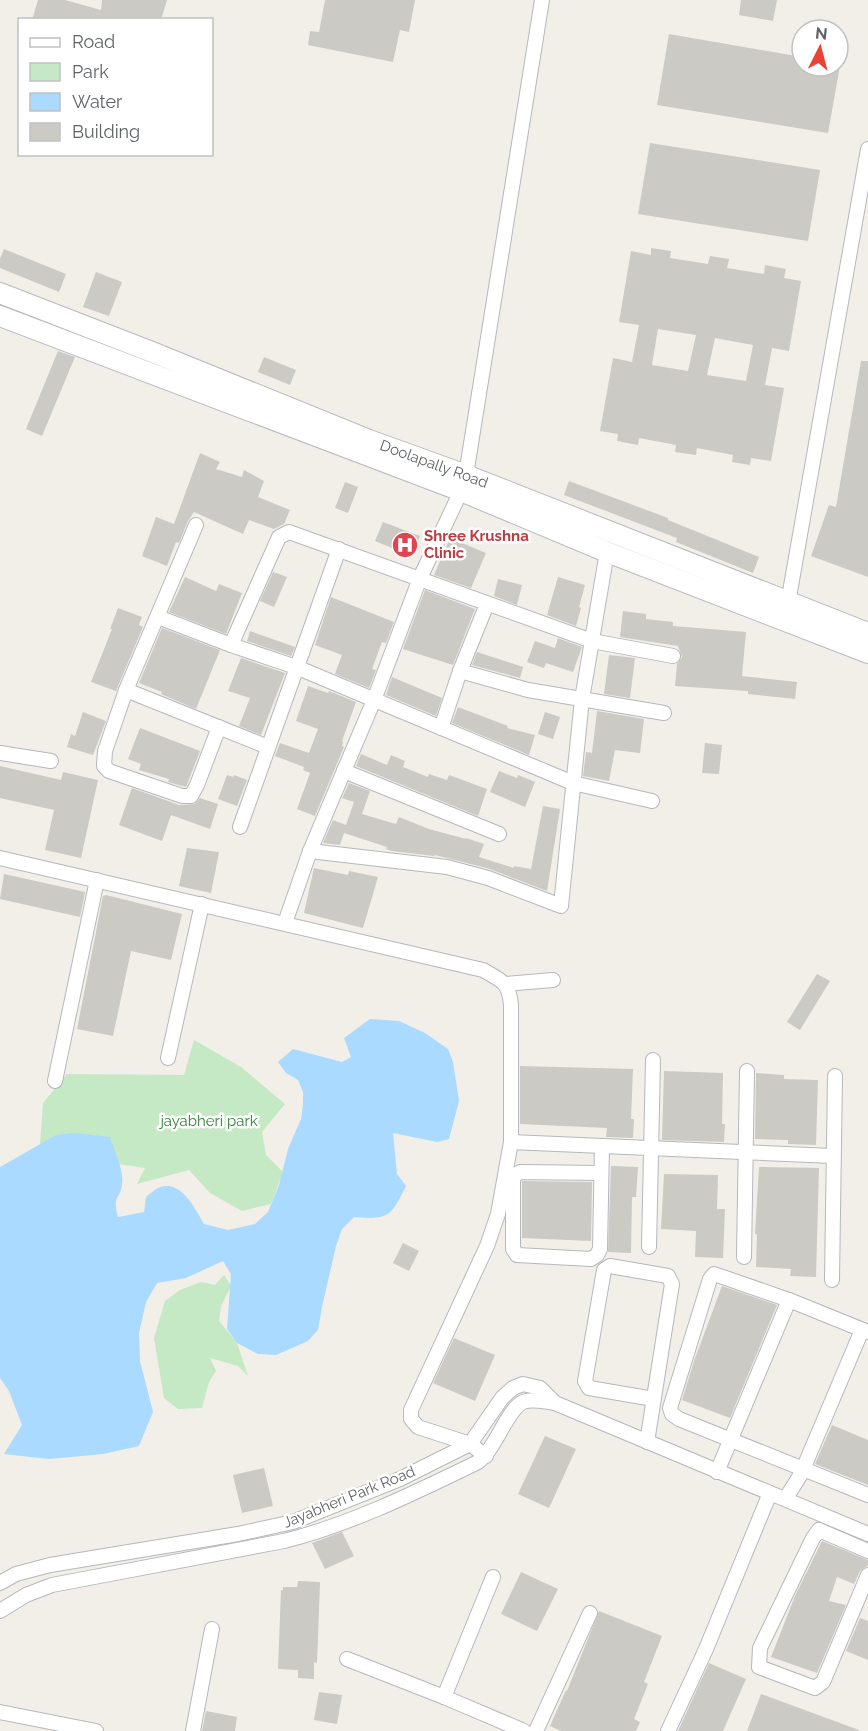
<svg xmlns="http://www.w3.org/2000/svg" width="868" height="1731" viewBox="0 0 868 1731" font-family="Raleway,sans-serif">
  <rect width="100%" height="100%" fill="#f1efe8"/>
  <g fill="#c5e8c5">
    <path d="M194,1040L241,1067L285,1104L262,1132L266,1155L283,1172L271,1204L242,1211L210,1193L189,1170L137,1184L145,1168L118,1164L111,1141L40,1144L43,1103L67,1074L184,1075Z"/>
    <path d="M224,1275L231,1286L221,1306L219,1321L237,1343L248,1376L238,1366L210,1358L216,1371L209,1382L202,1408L178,1409L164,1398L154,1338L165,1301L180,1290L201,1282L215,1285Z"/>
  </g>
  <path fill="#aadaff" d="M370,1019L399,1021L425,1033L448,1049L453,1062L459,1101L449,1139L437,1142L393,1133L397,1174L406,1186C391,1217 388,1220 354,1217L342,1229L336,1246L322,1307L318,1330L308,1341L276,1355L258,1354L237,1343L227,1329L231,1274L223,1261L186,1278L157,1283L146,1302L139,1333L140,1361L153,1412L139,1446L103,1454L49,1459L4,1454L22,1425L9,1391L0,1378V1167L56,1135L75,1133L110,1137C114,1151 124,1169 122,1184C120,1201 112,1194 118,1217L144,1212L146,1197C150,1194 154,1190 158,1188C181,1178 195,1209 204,1224L228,1230L255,1224L268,1212L279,1185L288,1149L301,1119L303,1105V1092L298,1080L286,1073L278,1062L293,1049L342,1062L351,1057L344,1038Z"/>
  <g fill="#cccac5" fill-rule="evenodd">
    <path d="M38,0H65L101,10L102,0H167L161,20H32Z"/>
    <path d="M325,0H415L409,32L400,30L393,62L308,45L310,31L319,32Z"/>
    <path d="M741,0H777L773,21L739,15Z"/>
    <path d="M669,34L802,57V66H840L828,133L657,105Z"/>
    <path d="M650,143L820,170L808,241L638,214Z"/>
    <path d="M651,248L671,251L670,258L708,264L710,256L729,259L727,268L764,274L765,265L786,269L784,278L801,281L789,351L772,348L765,385L784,388L771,461L751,458L750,465L732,462L733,455L697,448L696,455L675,452L676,445L639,438L638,445L617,441L618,434L600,431L613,358L632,362L639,325L619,322L631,251L651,255ZM658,329L696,335L688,371L652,365ZM715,338L753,345L746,381L707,375Z"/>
    <path d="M4,249L66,274L59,292L0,268V259Z"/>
    <path d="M96,272L122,282L109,316L83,307Z"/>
    <path d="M58,351L75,357L42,436L26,429Z"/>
    <path d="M264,357L296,370L290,385L258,372Z"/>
    <path d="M861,361H868V577L811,556L829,505L836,507Z"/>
    <path d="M200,453L220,462L216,469L242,477L244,470L264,481L258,497L290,510L284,524L274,529L249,520L243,534L194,512L188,521L179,543L176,542L167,566L142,556L156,517L174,524Z"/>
    <path d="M569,481L668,518V520L759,557L753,573L676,542L677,538L564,495Z"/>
    <path d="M345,482L358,487L348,513L335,508Z"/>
    <path d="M383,522L420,536L412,556L375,541Z"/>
    <path d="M450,538L486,553L471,588L434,575Z"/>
    <path d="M273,572L287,577L274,607L260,601Z"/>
    <path d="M185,577L216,591L219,584L242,593L226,634L169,612Z"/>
    <path d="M558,577L585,585L579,607L581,608L576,626L547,615Z"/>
    <path d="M498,579L522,585L517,605L494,596Z"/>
    <path d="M425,590L475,609L453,665L403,649Z"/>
    <path d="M331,597L394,622L386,643L382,642L372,669L376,670L369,688L335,674L342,655L315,645Z"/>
    <path d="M118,608L142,617L139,625L143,627L116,691L91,682L112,629H110Z"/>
    <path d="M623,611L646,614V619L673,622V626L746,632L742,676L797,682L795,699L748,694V691L675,686L677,664L682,657L678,646L620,637Z"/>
    <path d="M162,628L220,650L196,709L161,694L162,692L139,683Z"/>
    <path d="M250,631L295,647L291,656L247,641Z"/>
    <path d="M558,638L582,647L573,672L546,663L544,668L527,662L535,641L555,648Z"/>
    <path d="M477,652L523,667L520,678L472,665Z"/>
    <path d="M609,655L635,658L630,698L604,694Z"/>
    <path d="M241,658L285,673L261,735L239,726L250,698L228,691Z"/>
    <path d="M392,677L442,698L436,716L386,695Z"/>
    <path d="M308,686L328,693L329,691L356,702L342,741L343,742L342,746L344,747L315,816L297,809L310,773L303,770L304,767L275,756L280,743L309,753L318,729L296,721Z"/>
    <path d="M458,707L508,726L507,728L535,735L529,755L452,723Z"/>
    <path d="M597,711L644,719L640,753L615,750L609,781L583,776L586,752L592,753Z"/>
    <path d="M83,712L106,721L93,755L67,747L71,734L75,736Z"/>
    <path d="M545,712L560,717L553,739L538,734Z"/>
    <path d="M140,728L200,751L186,787L168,782L169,779L139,770L141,764L128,759Z"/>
    <path d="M705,743L722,745L719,774L702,773Z"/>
    <path d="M361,754L387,765L391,755L405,761L403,767L428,777L429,774L447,780L449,775L487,789L478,816L356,766Z"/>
    <path d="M0,766L61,780L63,772L98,780L81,858L45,850L54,810L0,798Z"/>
    <path d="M499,771L517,778L518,775L535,782L525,807L490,792Z"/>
    <path d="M227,775L233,777L234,775L247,780L237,806L218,799Z"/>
    <path d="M349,783L370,791L362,814L396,824L399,817L429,829L466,839V838L484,844L479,857L514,868V866L531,869L543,806L560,809L547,891L490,869L435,855L434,856L392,851L386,849L387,847L344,833L340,845L323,843L333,820L346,825L354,802L342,798Z"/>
    <path d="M132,788L179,805L195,804L200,798L218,804L210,829L171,815L162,841L119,825Z"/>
    <path d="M187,848L219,852L211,893L179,886Z"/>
    <path d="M314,868L348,875L349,871L378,877L363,928L304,913Z"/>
    <path d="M4,874L85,892L80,917L0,899Z"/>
    <path d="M106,895L182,914L171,960L131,951L113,1036L77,1029L103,896Z"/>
    <path d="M817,974L830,981L800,1030L787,1022Z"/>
    <path d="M520,1066L633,1069L631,1119H634L633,1138L606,1137L607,1128L520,1124Z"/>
    <path d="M664,1071L723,1073L722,1124H725L724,1142L662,1140Z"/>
    <path d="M756,1073L784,1075V1079L818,1080L816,1145L788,1144V1140L755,1139Z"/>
    <path d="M611,1166L638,1167L636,1197H632L631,1253L608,1252Z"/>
    <path d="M759,1167L819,1168L816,1277L790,1276L791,1269L756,1267L757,1234H755Z"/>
    <path d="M664,1174L718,1175L717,1209H725L723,1258L695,1257L696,1231L661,1229Z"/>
    <path d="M522,1181L592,1182L591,1241L522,1238Z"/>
    <path d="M403,1243L419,1251L409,1271L393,1263Z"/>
    <path d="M722,1286L777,1305L730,1418L682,1400L694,1361Z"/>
    <path d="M454,1338L495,1355L475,1401L433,1383Z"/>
    <path d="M832,1425L868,1440V1485L815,1464Z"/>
    <path d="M545,1436L576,1449L549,1508L518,1494Z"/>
    <path d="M264,1468L273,1506L242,1513L233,1475Z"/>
    <path d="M342,1532L354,1556L325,1569L312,1543Z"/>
    <path d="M822,1541L868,1560V1565L860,1571L854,1584L837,1577L829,1601L846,1605L817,1673L771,1657L795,1596Z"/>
    <path d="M521,1572L558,1589L537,1631L501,1614Z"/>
    <path d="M298,1581L320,1582L317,1663L314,1662V1679L298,1678V1670L278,1669L281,1590H283V1587H297Z"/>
    <path d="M599,1611L662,1636L644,1682L648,1684L634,1719L640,1722L636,1731H561L550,1726L566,1690L567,1691Z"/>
    <path d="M860,1618L868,1621V1660L846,1651Z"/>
    <path d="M709,1663L746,1679L723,1731H678Z"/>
    <path d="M319,1692L342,1695L337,1724L314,1720Z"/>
    <path d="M761,1694L859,1730L858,1731H747Z"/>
    <path d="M206,1711L237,1717L235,1731H202Z"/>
  </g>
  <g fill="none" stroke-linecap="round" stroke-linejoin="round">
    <g stroke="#b5b8bc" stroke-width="16">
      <g id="street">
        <path d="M466,475L542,0"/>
        <path d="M196,525L126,690L105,751L104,766L109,771L182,796H191L197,785L219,727"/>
        <path d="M788,603L868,149"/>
        <path d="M158,617L231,645L296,667L573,783L652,801"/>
        <path d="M231,645L279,537L289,532L592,641L673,656"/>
        <path d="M460,671L528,690L664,713"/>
        <path d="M126,690L268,747"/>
        <path d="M441,728L460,671L487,604"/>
        <path d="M0,753L51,761"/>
        <path d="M344,771L499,834"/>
        <path d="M240,827L339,549"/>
        <path d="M310,851L447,867L488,878L561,906L582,699L607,552"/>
        <path d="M0,858L483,970C502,981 509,982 511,1005V1142L498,1214L487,1246L411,1410V1419L418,1427L470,1444L486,1456"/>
        <path d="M285,923L310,851L374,700L420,578L461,491"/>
        <path d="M506,984L553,980"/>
        <path d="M168,1058L202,904"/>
        <path d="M55,1081L97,880"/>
        <path d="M511,1142L833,1156"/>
        <path d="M601,1173L520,1172L515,1175L513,1180V1249L517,1255L591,1259L597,1255L600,1249L602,1146"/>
        <path d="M649,1247L653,1060"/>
        <path d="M744,1257L747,1071"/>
        <path d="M832,1280L835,1076"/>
        <path d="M868,1332L789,1300L714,1274L710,1279L670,1408L672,1414L679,1419L868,1495"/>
        <path d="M647,1442L672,1284L668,1276L610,1266L604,1270L585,1381L589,1388L654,1399"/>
        <path d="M717,1472L789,1300"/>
        <path d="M786,1498L801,1474L862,1330"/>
        <path d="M868,1551L819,1530L813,1538L760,1648L759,1667L815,1688L823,1682L868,1575"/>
        <path d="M0,1583L16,1574L50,1565L238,1534L293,1522L400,1479L470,1444L502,1398L513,1388L523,1384L540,1388L555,1403"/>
        <path d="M0,1611L26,1595L52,1585L284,1541C352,1524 416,1492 478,1462C496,1449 507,1409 523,1402C532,1398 546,1402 555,1403L868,1534"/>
        <path d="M347,1659L444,1697L524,1731"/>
        <path d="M444,1697L493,1577"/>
        <path d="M0,1712L96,1731"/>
        <path d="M193,1731L212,1629"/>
        <path d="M536,1731L590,1613"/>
        <path d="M668,1731L706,1649L770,1493"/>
      </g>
    </g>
    <g stroke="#b6babf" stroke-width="22">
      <g id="secondary">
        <path d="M0,293L152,352L369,440L466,475L868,633"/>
        <path d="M0,316L461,491L607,552L868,653"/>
      </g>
    </g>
    <use href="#street" stroke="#fff" stroke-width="14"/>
    <use href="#secondary" stroke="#fff" stroke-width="20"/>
  </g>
  <defs>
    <g id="hospital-disc" transform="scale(1.35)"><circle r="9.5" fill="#e0444e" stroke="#fff"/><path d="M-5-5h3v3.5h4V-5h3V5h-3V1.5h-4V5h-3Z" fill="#fff"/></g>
  </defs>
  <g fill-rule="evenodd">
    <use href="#hospital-disc" x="405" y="545"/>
  </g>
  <g text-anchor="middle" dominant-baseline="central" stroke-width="5" stroke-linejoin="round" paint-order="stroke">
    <g font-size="15" fill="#5f6368" stroke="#fff">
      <text transform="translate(434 464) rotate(20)">Doolapally Road</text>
      <text transform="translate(349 1497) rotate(-22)">Jayabheri Park Road</text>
    </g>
    <g font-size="15" font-weight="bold" fill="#be3a42" stroke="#fff" text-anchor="start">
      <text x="424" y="536">Shree Krushna<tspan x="424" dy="17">Clinic</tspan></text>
    </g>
    <g font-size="15" fill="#348238" stroke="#fff">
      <text x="209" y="1121">jayabheri park</text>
    </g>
  </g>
  <rect x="18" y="18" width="195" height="138" fill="#ffffff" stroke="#bfc1c3" stroke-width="1.5"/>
  <rect x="30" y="38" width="30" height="9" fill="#ffffff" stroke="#bfc1c3" stroke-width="1.5"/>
  <text x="72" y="48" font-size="18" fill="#5f6368">Road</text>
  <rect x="30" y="63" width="30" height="18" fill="#c5e8c5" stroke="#bfc1c3" stroke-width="1.5"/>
  <text x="72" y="78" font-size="18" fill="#5f6368">Park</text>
  <rect x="30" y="93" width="30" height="18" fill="#aadaff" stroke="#bfc1c3" stroke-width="1.5"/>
  <text x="72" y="108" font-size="18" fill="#5f6368">Water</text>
  <rect x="30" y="123" width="30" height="18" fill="#cccac5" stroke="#bfc1c3" stroke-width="1.5"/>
  <text x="72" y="138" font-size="18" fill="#5f6368">Building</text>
  <g transform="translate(820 48) rotate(6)"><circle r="28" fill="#ffffff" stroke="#bfc1c3" stroke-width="1.5"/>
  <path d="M0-4.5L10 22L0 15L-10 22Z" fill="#ea4335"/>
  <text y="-9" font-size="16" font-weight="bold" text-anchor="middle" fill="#5f6368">N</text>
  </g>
</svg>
